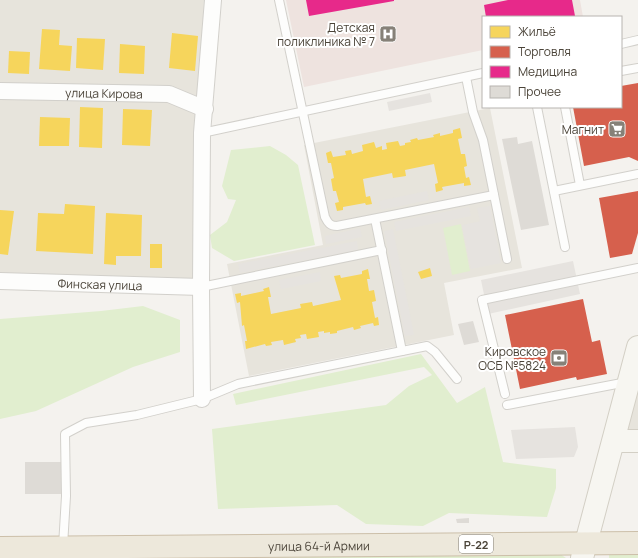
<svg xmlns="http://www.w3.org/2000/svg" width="638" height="558" viewBox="0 0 638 558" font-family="Manrope,sans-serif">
  <rect width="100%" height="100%" fill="#f4f2ee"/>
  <g fill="#e7e4dc">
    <path d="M0,0H204L198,145L201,279L0,273Z"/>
    <path d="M490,108L522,268L444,283L454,335L249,376L227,264L323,245L304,145Z"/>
    <path d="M638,363V429H620Z"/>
  </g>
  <path fill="#eee3df" d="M286,0H580L583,17H483V50L304,87Z"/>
  <g fill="#e1eecf">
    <path d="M270,146L286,155L298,165L315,245L234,261L212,248L210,235L227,222L236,200L228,199L222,186L231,150Z"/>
    <path d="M461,224L470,271L452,275L443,228Z"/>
    <path d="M143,306L180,320V352L133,367L36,411L0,419V319L101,311Z"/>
    <path d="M421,354L457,403L485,387L503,462L556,469V488L547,517L449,513L423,526L366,524L337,505L218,509L212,429L386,405L409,386L432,375L424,367L236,405L233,394Z"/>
    <path d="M638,551V558H609V553Z"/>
    <path d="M560,554L566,558H237Z"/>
  </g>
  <g fill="#e6e3df">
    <path d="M430,93L432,102L389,111L387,102Z"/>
    <path d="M427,191L429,200L381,210L379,201Z"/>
    <path d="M490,206L501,263L471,269L462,225L480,221L477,208Z"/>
    <path d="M469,207L471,216L396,231L394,222Z"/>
    <path d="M360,228L362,237L326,244L325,236Z"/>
    <path d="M393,229L414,335L405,336L384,231Z"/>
    <path d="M357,241L358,250L240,273L238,264Z"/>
    <path d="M573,261L580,294L488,314L481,280Z"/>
    <path d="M320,272L321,281L281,289L279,280Z"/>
    <path d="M575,427L578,447L574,457L516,459L511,430Z"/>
  </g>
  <g fill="#f6d55c">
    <path d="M42,29L60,30L59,45L72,46L70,71L39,69Z"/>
    <path d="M172,33L198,36L195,71L169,68Z"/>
    <path d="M77,38L105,39L103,70L76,68Z"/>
    <path d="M120,44L145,46L144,74L119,73Z"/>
    <path d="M9,51L30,52L29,74L8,73Z"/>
    <path d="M80,107L103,108L102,148L79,147Z"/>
    <path d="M123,109L152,110L150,146L122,145Z"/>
    <path d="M40,117L70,118L69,146H39Z"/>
    <path d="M460,128L462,138L458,139L461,154H465L467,166L464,167L466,178L469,177L471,185L464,186V183L442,187L443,190L436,192L435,184L438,183L434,164L405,170L406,176L393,178L392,173L363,179L366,197L370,196L372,204L366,205L365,203L343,207V210L337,211L335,203L339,202L336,191H333L331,179L334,178L331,163H328L326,153L331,151L333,157L346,155L345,151L351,150L352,154L363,151L362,145L374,142L376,148L382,146V150L387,149L386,143L398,141L400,146L405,145V143L411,142L410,140L417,138L418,140L434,137L433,135L440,133V136L453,133V130Z"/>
    <path d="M65,204L95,206L93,254L36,251L38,213L64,214Z"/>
    <path d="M0,210L14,211L8,255L0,254Z"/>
    <path d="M106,213L142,215L141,256H116V265L104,264Z"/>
    <rect x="150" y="244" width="12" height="24"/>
    <path d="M430,268L432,276L421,279L418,272Z"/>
    <path d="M368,269L370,279H367L369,291L374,290L376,301L372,302L375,318L378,317L379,325L374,326L373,323L360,326L361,328L354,330L353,327L337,331V333L330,334V332L324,333V331L318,332L319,337L307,339L306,334L300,335L301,338L295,339L296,342L284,345L283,340L271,342L272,345L266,346L265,344L246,349L245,341H247L244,325L242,326L240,302L237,303L235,294L241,293V296L264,291L263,289L269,287L271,297H268L271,314L301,308L300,304L312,302L313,306L341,300L334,276L340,275L341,278L362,274V271Z"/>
  </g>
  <g fill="#d6604d">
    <path d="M638,83V161L629,157L584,166L573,107H621V86Z"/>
    <path d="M638,191V233L632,254L610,258L599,198Z"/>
    <path d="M583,299L592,342L600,340L607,374L577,380L576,377L520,389L505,315Z"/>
  </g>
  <g fill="#e7298a">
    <path d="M306,0H394V1L309,16Z"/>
    <path d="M508,0H572L575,16L486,17L484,5Z"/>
  </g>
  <g fill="#dedbd6">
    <path d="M517,137L518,144L532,141L549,225L521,230L502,139Z"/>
    <path d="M473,321L479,342L464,345L458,324Z"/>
    <rect x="25" y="462" width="36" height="32"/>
    <path d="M469,518V523H457L456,519Z"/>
  </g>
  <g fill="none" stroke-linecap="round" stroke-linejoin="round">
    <g stroke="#d2d0cb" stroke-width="10">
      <g id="lane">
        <path d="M279,0L325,217C328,223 330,226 337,226L494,195"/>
        <path d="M621,44L638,40"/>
        <path d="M621,71L638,68"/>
        <path d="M466,77L473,112L483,140L507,259"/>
        <path d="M537,107L565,247"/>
        <path d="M565,107L580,185"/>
        <path d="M202,133L483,73"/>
        <path d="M554,191L638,174"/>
        <path d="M375,219L402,351"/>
        <path d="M201,287L382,250"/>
        <path d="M505,394L482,300L638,268"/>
        <path d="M507,405L627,382"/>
        <path d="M63,546L66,496L65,434L86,423L137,415L202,399L238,384L427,346L435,352L457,379"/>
      </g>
    </g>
    <g stroke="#d2d0cb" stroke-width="18">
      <g id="street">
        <path id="s1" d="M0,91L169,94L205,109"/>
        <path id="s2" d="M0,281L201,287"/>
        <path d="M202,399L201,287L202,133L213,0"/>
      </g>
    </g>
    <g stroke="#d3cfc5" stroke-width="24">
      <g id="secondary">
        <path d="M614,441H638"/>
        <path d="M582,558L638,347"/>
      </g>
    </g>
    <g stroke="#ccbfa9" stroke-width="24">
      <g id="highway">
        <path id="s3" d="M0,548L638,543"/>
      </g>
    </g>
    <use href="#lane" stroke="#fdfdfc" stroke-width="8"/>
    <use href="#street" stroke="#fdfdfc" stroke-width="16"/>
    <use href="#secondary" stroke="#f7f6f1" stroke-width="22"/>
    <use href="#highway" stroke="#ede8db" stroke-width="22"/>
  </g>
  <defs>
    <g id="hospital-square" transform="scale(0.9)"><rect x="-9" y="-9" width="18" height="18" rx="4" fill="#868178" stroke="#fff"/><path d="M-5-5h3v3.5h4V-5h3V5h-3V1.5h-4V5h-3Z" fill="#fff"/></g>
    <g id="supermarket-square" transform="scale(0.9)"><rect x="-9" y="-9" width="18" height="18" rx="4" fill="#868178" stroke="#fff"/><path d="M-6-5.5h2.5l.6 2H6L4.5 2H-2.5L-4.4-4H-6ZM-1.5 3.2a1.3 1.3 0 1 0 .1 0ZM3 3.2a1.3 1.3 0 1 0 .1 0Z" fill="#fff"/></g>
    <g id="bank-square" transform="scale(0.9)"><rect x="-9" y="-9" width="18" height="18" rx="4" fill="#868178" stroke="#fff"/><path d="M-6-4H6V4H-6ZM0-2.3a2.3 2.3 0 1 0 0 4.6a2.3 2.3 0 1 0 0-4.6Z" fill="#fff"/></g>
  </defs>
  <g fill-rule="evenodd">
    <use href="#hospital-square" x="388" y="34"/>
    <use href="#supermarket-square" x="617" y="129"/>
    <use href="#bank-square" x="559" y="358"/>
  </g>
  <g text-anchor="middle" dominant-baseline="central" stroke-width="4" stroke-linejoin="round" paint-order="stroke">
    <rect fill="#fff" stroke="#817c74" stroke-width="1" x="459" y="535" width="34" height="18" rx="3"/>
    <g font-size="11" font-weight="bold" fill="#4b4439">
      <text x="476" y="544">Р-22</text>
    </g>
    <g font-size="12" fill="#4b4439" stroke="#fff" text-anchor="end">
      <text x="375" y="27">Детская<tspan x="375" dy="14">поликлиника № 7</tspan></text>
      <text x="604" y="129">Магнит</text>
      <text x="546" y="351">Кировское<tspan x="546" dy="14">ОСБ №5824</tspan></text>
    </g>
    <g font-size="12" fill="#4b4439" stroke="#fff">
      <text stroke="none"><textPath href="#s1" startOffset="104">улица Кирова</textPath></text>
      <text stroke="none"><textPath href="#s2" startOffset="100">Финская улица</textPath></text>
      <text stroke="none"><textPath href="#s3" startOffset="319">улица 64-й Армии</textPath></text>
    </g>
  </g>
  <rect x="482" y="16" width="140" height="92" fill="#ffffff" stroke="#b7b4b0"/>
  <rect x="490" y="26" width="20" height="12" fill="#f6d55c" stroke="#b7b4b0"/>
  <text x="518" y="36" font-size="12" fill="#4b4439">Жильё</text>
  <rect x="490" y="46" width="20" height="12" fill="#d6604d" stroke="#b7b4b0"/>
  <text x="518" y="56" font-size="12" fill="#4b4439">Торговля</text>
  <rect x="490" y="66" width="20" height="12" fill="#e7298a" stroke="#b7b4b0"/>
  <text x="518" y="76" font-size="12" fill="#4b4439">Медицина</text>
  <rect x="490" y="86" width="20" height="12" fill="#dedbd6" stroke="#b7b4b0"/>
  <text x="518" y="96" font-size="12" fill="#4b4439">Прочее</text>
</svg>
